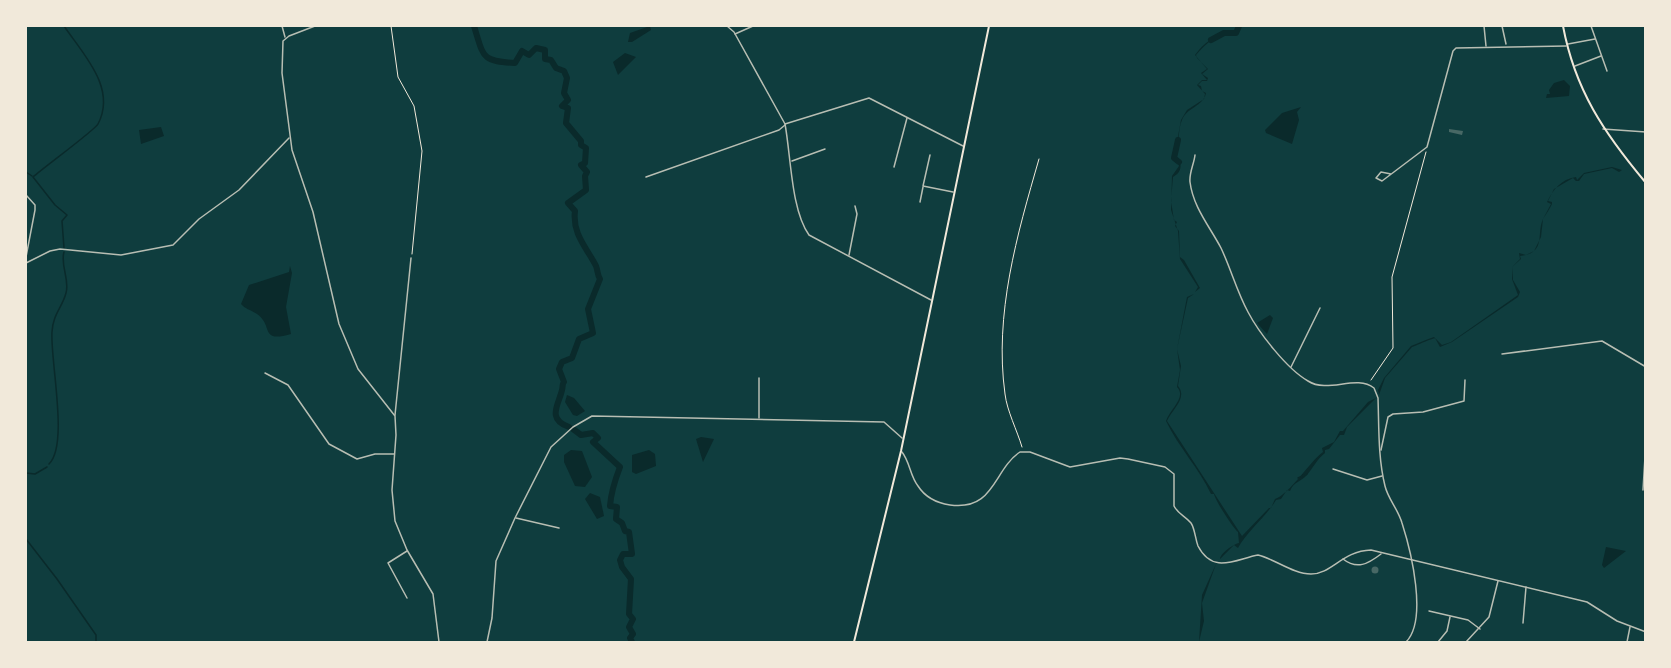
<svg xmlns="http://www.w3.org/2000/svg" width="1671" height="668" viewBox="0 0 1671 668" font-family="Spectral,serif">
  <rect width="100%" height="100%" fill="#0f3d3e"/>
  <g fill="#0a2a2b">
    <path d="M650,26L651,30L632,42H628L630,33Z"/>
    <path d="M1235,31L1237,34C1220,33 1207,41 1196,55L1197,58L1208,69L1202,74L1208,78L1207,81H1202L1198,85L1201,86L1202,91L1206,93C1203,107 1187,107 1182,120C1178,129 1180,139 1176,147L1181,120L1187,110L1204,99L1205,94L1197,85L1202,80H1207L1201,73L1207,69L1195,55C1207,39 1218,34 1235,31Z"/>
    <path d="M625,53L636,57L618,75L613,62Z"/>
    <path d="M1564,80L1570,86L1569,96L1546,98L1547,94H1550L1549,90L1554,83Z"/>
    <path d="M1301,107L1297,112L1299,120L1292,144L1266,133L1265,130L1282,113Z"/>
    <path d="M161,127L164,136L141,144L139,130Z"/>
    <path d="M1175,158L1180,162C1182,170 1178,174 1173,177L1171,201L1174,220L1177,222L1175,226L1179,231L1180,257L1184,260L1200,288L1195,292L1198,287L1180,259L1178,231L1171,210L1172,176L1179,166L1178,162L1174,161Z"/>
    <path d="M1612,167L1622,170L1619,172L1612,168L1584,174L1579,181H1576L1573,178L1554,189L1548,201L1552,202V204C1549,210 1546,214 1543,219C1536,234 1547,253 1520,256L1521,259L1512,267L1513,280L1520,292L1518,297L1452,342L1440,347L1435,338C1425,341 1420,344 1412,347L1385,378L1379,395L1378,390L1384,378L1411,346C1419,343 1425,340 1434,337L1442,345L1451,342L1518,295L1512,279V267L1520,259L1519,253L1526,255L1534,251L1541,237L1543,219L1551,204L1547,202C1553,190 1561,179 1576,177L1577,180L1584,173Z"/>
    <path d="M290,266L292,273L286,307L291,334C259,343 274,326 257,314C251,310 245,309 241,304L249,285L289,272Z"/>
    <path d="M1194,294L1188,298L1177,349L1181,366L1178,386C1188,398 1172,409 1167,421L1242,536L1269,508H1271L1275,499C1290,494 1310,461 1323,452L1322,448L1334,442L1340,431H1343L1368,402L1376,398L1347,427L1344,435H1340L1329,449L1325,450V453C1317,459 1313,468 1307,475C1301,482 1294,481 1290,491L1287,490L1281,499L1276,500C1266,517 1247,531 1238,548L1234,545L1220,559C1220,554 1233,544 1239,543L1238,532C1233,528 1215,500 1214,494H1211C1199,468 1179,448 1166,421C1170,409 1187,397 1177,387L1180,370L1177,349L1187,297Z"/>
    <path d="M1270,315L1273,318L1267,334L1257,323Z"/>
    <path d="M567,395L574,398L585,411L577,416L573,415L565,402Z"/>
    <path d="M701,437L714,439L703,462L696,439Z"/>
    <path d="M571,450L582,451L592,477L585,487L575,486L564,462V455Z"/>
    <path d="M649,450L655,454L656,466L636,474L632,472V455Z"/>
    <path d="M590,493L600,497L604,516L597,519L585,499Z"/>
    <path d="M1606,547L1626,551L1604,568L1602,565Z"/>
    <path d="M1216,564L1202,603L1204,621L1199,642L1202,595Z"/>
  </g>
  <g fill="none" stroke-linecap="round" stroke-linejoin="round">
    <g stroke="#0a2a2b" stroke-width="1.5">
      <path d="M26,172L32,176"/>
      <path d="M64,248L62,221L67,215L55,205L33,177C43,168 95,130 98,124C117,88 83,54 64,26"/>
      <path d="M49,464C69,445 50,360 52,332C53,314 62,308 66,293C70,280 60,265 64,252"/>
      <path d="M26,473L35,474L47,467"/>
      <path d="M1298,478L1307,474"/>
      <path d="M26,539L57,579L96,635V642"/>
    </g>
    <g stroke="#0a2a2b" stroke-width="6">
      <path d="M474,26C484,58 481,61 515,63L522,51L529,55L536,48L545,50V59L551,60L556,68L564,71L567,78L564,93L568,100L562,106L568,108L566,123L581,141V145L586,148L585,163L581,165L587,172L585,176L586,190L568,203L575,211C572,234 587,248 596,266C598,271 597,274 600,279L588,309L593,333L579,339L572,358L562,362L559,369L564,382C562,384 563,387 562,390C559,404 546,419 569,427"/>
      <path d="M1211,40L1224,33H1236L1239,26"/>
      <path d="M1178,140L1174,158L1179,162"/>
      <path d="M573,429L581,435L593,433L598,438L593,442L620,467C615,480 611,492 610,506L617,507L616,519L622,523L625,531L629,532L632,554H623L620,560L622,567L631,579L629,614L633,619L629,627L633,634L630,638L632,642"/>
    </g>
  </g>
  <g fill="#486865">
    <path d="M1449,129L1463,131L1462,135L1449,132Z"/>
    <circle cx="1375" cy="570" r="3.5"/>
  </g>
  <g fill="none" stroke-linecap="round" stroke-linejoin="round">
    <g stroke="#f1e9da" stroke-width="1">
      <path d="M391,26L398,77L414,106L422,151L412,254"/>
      <path d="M1371,380L1393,348L1392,277L1426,152"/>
      <path d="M1022,447C1017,430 1007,411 1005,394C994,314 1017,235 1039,159"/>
    </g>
    <g stroke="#b8beb3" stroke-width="1.5">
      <path d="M282,26L285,37"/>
      <path d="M727,26L734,32L785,124L869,98L963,146"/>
      <path d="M1484,26L1486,46"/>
      <path d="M1502,26L1506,44"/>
      <path d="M1591,26L1607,71"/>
      <path d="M735,34L753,26"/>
      <path d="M1568,44L1595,39"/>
      <path d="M1575,66L1601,56"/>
      <path d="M785,124C791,156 791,210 809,235L931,300"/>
      <path d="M1603,129L1646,132"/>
      <path d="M930,155L923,186L953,192"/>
      <path d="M1195,155C1194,164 1189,173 1190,182C1193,207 1210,227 1221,248C1231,269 1237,292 1248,312C1259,333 1287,369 1308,381C1328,394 1356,374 1374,388L1378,398C1379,427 1378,458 1385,486C1388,499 1398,509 1402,523C1411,551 1428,620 1406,642"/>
      <path d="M792,161L825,149"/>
      <path d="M894,167L907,118"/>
      <path d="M1391,174L1381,172L1376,178L1382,181L1427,147L1453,51L1456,48L1566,46"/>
      <path d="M646,177L779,130L785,125"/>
      <path d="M26,195L35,205V210L26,257"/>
      <path d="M920,202L923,187"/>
      <path d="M849,255L857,214L855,206"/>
      <path d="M26,263L50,251L60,249L121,255L173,245L199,219L239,190L289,138"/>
      <path d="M1502,354L1602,341L1646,367"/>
      <path d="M1291,367L1320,308"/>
      <path d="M265,373L288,385L329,444L357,459L375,454H394"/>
      <path d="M759,378V418"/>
      <path d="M395,415L411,258"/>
      <path d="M1381,450L1388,417L1393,414L1423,412L1464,401L1465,380"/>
      <path d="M902,452C910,462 910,476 918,486C925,497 937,503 950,505C995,511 993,470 1020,452H1030L1070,467L1120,458L1128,459L1165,467L1174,474V506C1178,514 1185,516 1191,523C1195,529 1195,538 1198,546C1213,575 1236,559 1258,555C1275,559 1293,574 1311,574C1332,574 1342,551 1371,550L1587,602L1617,621L1646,632"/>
      <path d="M1333,469L1367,480L1382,476"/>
      <path d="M1643,490L1646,440"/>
      <path d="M516,518L559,528"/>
      <path d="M407,551L388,563L407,598"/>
      <path d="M1343,559C1357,570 1368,564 1381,554"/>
      <path d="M1429,611L1468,620L1480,629"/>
      <path d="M1523,623L1526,587"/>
      <path d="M1438,642L1447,631L1450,617"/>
      <path d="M1466,642L1489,617L1498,581"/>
      <path d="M1627,642L1630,627"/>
    </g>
    <g stroke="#b8beb3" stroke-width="1.5">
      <path d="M315,26L289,36L283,41L282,73L292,150L313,212L339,324L358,369L395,416L396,435L392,490L395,521L407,550L433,594L439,642"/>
      <path d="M487,642L492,618L496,561L515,518L551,447L573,427L592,416L884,422L902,438"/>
    </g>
    <g stroke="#f1e9da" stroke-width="2">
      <path d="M1563,26C1575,90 1604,133 1646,183"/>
      <path d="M854,642L901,451L989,26"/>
    </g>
  </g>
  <rect width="1671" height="668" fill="none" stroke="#f1e9da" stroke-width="54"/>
</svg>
